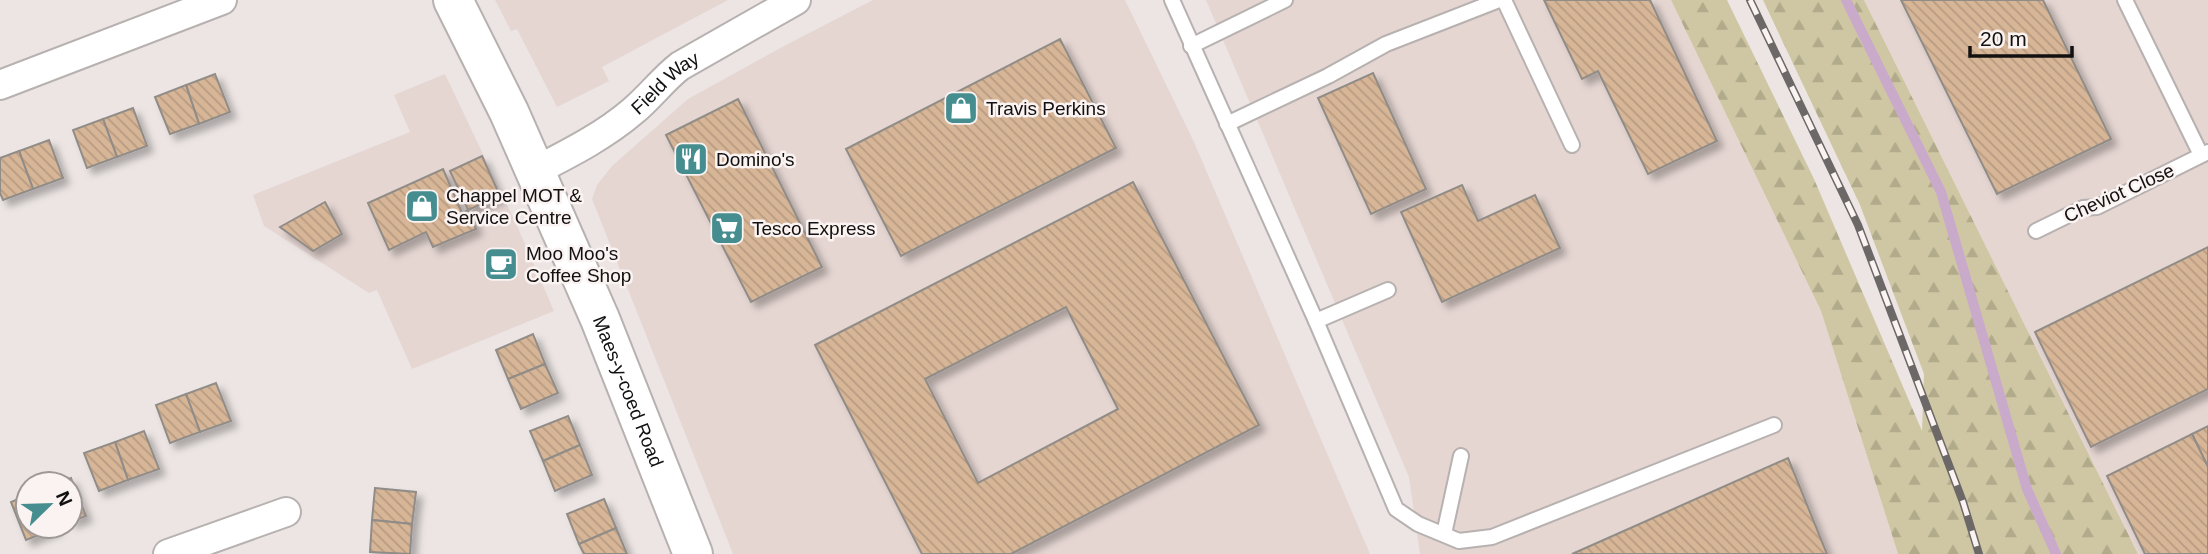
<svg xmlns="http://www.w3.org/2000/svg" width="2208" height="554" viewBox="0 0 2208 554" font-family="Arial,sans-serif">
  <defs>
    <pattern id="forest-firs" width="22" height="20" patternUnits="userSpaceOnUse" patternTransform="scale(1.75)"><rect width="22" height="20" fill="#cfc7a3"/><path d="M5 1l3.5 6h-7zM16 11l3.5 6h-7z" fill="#b1aa8b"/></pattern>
    <pattern id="building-back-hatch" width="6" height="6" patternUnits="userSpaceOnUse" patternTransform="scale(1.75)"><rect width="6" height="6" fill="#d7b597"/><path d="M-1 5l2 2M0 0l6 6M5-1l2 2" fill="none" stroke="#b89b81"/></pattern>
    <filter id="shadow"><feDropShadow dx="6" dy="6" stdDeviation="3.5" flood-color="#0004"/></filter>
  </defs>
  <rect width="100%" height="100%" fill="#ece5e4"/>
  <g fill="#e5d6d2">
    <path d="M495,0H728L602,67L609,81L557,107L517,29L511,31Z"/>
    <path d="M873,0H1125L1194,142L1370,554H733L592,199L597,185L612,166L688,99L784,46Z"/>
    <path d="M1206,0H1671L1821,311L1898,554H1420L1409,477Z"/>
    <path d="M1864,0H2208V554H2138Z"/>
    <path d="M445,74L518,228L554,311L412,369L377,290L369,293L264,226L253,195L410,132L394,95Z"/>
  </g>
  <path fill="url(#forest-firs)" d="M1671,0H1727L1814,179L1922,431L1924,374L1860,205L1763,0H1864L2138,554H1898L1821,311Z"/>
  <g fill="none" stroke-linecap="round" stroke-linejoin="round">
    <path stroke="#c9aacb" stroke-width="10" d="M1846,0L1941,192L2027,489L2056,554"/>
  </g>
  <g fill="url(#building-back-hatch)" stroke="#908c88" stroke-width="2" fill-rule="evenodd" filter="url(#shadow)">
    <path d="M1544,0H1650L1717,141L1648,174L1598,71L1582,79Z"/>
    <path d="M1901,0H2043L2111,139L1997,194Z"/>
    <path d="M1060,39L1116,148L901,256L846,149Z"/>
    <path d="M1373,73L1426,189L1371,214L1318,98Z"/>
    <path d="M215,74L230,112L199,124L186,85Z"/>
    <path d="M186,85L199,124L170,134L155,97Z"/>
    <path d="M738,99L822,267L751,302L666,135Z"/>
    <path d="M133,108L147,146L117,157L103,119Z"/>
    <path d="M103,119L117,157L87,168L73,130Z"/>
    <path d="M49,140L63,178L33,189L19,151Z"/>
    <path d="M19,151L33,189L3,200L0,193V158Z"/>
    <path d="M482,156L500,196L468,210L450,171Z"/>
    <path d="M443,169L462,213L468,210L476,229L433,247L426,232L389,250L368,203Z"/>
    <path d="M1133,182L1259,425L1011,554H922L815,345ZM1066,307L1118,409L978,483L925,379Z"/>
    <path d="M1462,185L1478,221L1535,195L1560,248L1442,302L1401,212Z"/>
    <path d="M325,202L342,234L313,251L280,227Z"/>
    <path d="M2208,247V389L2091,447L2035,332Z"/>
    <path d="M533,334L545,364L508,379L496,350Z"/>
    <path d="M545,364L558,393L521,409L508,379Z"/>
    <path d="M216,383L231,421L200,432L186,394Z"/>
    <path d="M186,394L200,432L170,443L156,405Z"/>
    <path d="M568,416L580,445L543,461L530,431Z"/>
    <path d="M2208,426V467L2192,434Z"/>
    <path d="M144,431L159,469L128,480L115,442Z"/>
    <path d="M2192,434L2208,467V554H2145L2107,476Z"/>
    <path d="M115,442L128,480L99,491L84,453Z"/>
    <path d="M580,445L592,475L555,491L543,461Z"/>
    <path d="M1788,458L1827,554H1572Z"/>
    <path d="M71,478L86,516L70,522V484H56Z"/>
    <path d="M375,488L416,492L412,524L372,520Z"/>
    <path d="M28,495V526H55L56,528L26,540L11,502Z"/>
    <path d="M604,499L616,528L579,544L567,514Z"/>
    <path d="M372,520L412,524L410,554L370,552Z"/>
    <path d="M616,528L627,554H584L579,544Z"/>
  </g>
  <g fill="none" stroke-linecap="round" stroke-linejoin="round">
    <g stroke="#b7b1b0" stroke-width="18">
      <g id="lane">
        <path d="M1172,0L1316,321L1396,509L1418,524L1459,541L1492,537L1774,425"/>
        <path d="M1504,0L1572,145"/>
        <path d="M2125,0L2201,155"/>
        <path d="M1191,46L1285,0"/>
        <path d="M1227,124L1328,76L1386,44L1499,0"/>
        <path d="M2036,231L2083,208L2097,207L2208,152"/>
        <path d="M1316,321L1388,290"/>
        <path d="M1444,534L1461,456"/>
      </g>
    </g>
    <g stroke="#b7b1b0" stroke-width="32">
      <g id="street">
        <path d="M0,85L222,0"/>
        <path id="s1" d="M535,171C568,154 604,136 633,111C650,97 663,79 680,66L796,0"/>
        <path d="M168,554L286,512"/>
      </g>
    </g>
    <g stroke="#b7b1b0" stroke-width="42">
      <g id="secondary">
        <path id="s2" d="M453,0L509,112L600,319L693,554"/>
      </g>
    </g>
    <use href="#lane" stroke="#fff" stroke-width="14"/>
    <use href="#street" stroke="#fff" stroke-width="28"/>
    <use href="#secondary" stroke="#fff" stroke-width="38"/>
    <g stroke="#6c6867" stroke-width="8">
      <path id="rail" d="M1750,0L1858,225L1963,502L1979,554"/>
    </g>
    <use href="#rail" stroke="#faf3f1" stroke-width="5" stroke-dasharray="16" stroke-linecap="butt"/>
  </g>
  <defs>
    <g id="shop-square" transform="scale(1.75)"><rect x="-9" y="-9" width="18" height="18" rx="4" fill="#458d8e" stroke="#faf3f1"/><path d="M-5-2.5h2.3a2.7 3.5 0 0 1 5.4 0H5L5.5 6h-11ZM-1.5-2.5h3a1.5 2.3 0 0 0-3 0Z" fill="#fff"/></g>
    <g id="restaurant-square" transform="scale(1.75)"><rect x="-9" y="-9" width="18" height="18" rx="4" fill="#458d8e" stroke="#faf3f1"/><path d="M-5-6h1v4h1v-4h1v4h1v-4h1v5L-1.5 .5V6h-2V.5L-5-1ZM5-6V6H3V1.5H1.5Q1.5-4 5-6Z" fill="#fff"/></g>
    <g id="supermarket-square" transform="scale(1.75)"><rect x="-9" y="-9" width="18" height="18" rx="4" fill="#458d8e" stroke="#faf3f1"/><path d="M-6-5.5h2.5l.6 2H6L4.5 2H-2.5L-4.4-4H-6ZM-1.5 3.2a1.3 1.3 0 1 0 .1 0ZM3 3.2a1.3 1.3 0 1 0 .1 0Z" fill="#fff"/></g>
    <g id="cafe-square" transform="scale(1.75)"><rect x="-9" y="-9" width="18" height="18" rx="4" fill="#458d8e" stroke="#faf3f1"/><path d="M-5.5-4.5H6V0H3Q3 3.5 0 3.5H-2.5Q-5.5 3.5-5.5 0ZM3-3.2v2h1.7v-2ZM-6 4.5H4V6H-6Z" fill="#fff"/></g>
  </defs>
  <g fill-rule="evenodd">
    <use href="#shop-square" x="961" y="108"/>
    <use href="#restaurant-square" x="691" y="159"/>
    <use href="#shop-square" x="422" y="206"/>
    <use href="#supermarket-square" x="727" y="228"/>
    <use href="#cafe-square" x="501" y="264"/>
  </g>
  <g text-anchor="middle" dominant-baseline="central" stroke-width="5" stroke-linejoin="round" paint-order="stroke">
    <g font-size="19" fill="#121010" stroke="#faf3f1">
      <text stroke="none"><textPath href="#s1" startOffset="158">Field Way</textPath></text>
      <text transform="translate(2119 193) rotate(-24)">Cheviot Close</text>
      <text stroke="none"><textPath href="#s2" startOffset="429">Maes-y-coed Road</textPath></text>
    </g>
    <g font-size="19" fill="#121010" stroke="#faf3f1" text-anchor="start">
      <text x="986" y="108">Travis Perkins</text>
      <text x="716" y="159">Domino's</text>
      <text x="446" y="195">Chappel MOT &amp;<tspan x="446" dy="22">Service Centre</tspan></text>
      <text x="752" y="228">Tesco Express</text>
      <text x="526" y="253">Moo Moo's<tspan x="526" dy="22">Coffee Shop</tspan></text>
    </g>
  </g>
  <g transform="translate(49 505) rotate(67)"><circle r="33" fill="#faf3f1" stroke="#9d9897" stroke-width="2"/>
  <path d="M0-5L12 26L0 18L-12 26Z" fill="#458d8e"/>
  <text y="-10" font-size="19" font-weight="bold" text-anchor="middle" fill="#121010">N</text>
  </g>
  <path d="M1970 46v10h102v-10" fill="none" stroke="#121010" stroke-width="3.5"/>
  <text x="1980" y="46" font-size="21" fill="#121010" stroke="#faf3f1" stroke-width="5" paint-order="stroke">20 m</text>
</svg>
